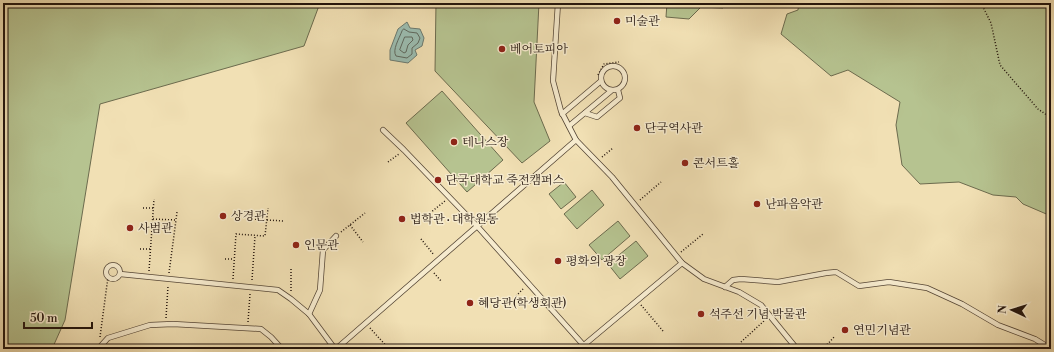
<svg xmlns="http://www.w3.org/2000/svg" width="1054" height="352" viewBox="0 0 1054 352" font-family="'Libre Bodoni','Noto Serif KR',serif">
  <rect width="100%" height="100%" fill="#f1e0b4"/>
  <filter id="stains"><feTurbulence type="fractalNoise" baseFrequency=".005" numOctaves="4"/><feColorMatrix values="0 0 0 0 .2 0 0 0 0 .09 0 0 0 0 .02 0 0 0 .5 -.17"/></filter>
  <radialGradient id="worn" r=".72"><stop offset=".6" stop-color="#630" stop-opacity="0"/><stop offset="1" stop-color="#630" stop-opacity=".3"/></radialGradient>
  <g fill="#b6c390" stroke="#6c6b4e">
    <path d="M3,3H320L304,46L100,104L65,320L52,349H3Z"/>
    <path d="M436,3H539L534,102L550,141L522,163L435,71Z"/>
    <path d="M667,3H723V8L701,7L689,19L666,17Z"/>
    <path d="M799,3H1051V216L1023,204L1016,197L993,195L959,182L920,184L902,165L896,125L900,102L848,70L831,76L781,34L787,14L798,10Z"/>
    <path d="M442,91L503,160L467,192L406,123Z"/>
    <path d="M564,182L576,197L561,209L549,194Z"/>
    <path d="M592,190L604,205L577,229L564,214Z"/>
    <path d="M618,221L630,236L602,260L589,245Z"/>
    <path d="M636,241L648,256L620,279L608,264Z"/>
  </g>
  <path fill="#9bbdb1" stroke="#6a796f" d="M407,22L410,28L420,29L424,38L422,46L415,50L417,55L408,63L390,60V50L398,29Z"/>
  <g fill="none" stroke-linecap="round" stroke-linejoin="round">
    <g stroke="#5e685e" stroke-width="1">
      <path d="M404,29L409,32L417,33L420,38L418,43L412,48V54L407,58L396,56C392,50 399,39 402,31Z"/>
      <path d="M405,37H412L413,40L408,45L406,52L404,53L400,50Z"/>
    </g>
    <g stroke="#554636" stroke-width="6">
      <g id="lane">
        <path d="M558,3L553,81L561,111L576,140L612,177L682,263L704,279L739,292L761,305L797,349"/>
        <circle cx="613" cy="78" r="12"/>
        <path d="M585,113L597,117L620,98L618,90"/>
        <path d="M562,114L601,81"/>
        <path d="M569,126L611,91"/>
        <path d="M383,130L404,150L477,226L587,349"/>
        <circle cx="113" cy="272" r="7"/>
        <path d="M120,274L278,290L291,299L309,314L335,349"/>
        <path d="M725,287L733,280L741,279L778,282L826,273L836,272L859,286L889,282L927,288L962,304L998,325L1035,339L1048,347L1049,349"/>
        <path d="M309,314L320,290L323,250L336,236"/>
        <path d="M584,345L682,263"/>
        <path d="M98,349L108,338L150,325L173,324L261,329L271,337L282,349"/>
        <path d="M336,349L576,140"/>
      </g>
    </g>
    <g stroke="#21130c" stroke-width="1.5" stroke-dasharray="1 2" stroke-linecap="butt">
      <path d="M981,3L991,23L1000,65L1038,109L1051,118"/>
      <path d="M598,75L604,64L619,62"/>
      <path d="M602,157L613,148"/>
      <path d="M388,162L399,154"/>
      <path d="M640,200L661,182"/>
      <path d="M143,208H153"/>
      <path d="M430,213L445,201"/>
      <path d="M153,219L176,220L177,212"/>
      <path d="M252,219L283,221"/>
      <path d="M350,225L363,242"/>
      <path d="M341,232L365,213"/>
      <path d="M421,239L434,255"/>
      <path d="M140,249H150"/>
      <path d="M681,252L703,234"/>
      <path d="M225,259H234"/>
      <path d="M149,271L154,199"/>
      <path d="M169,273L176,220"/>
      <path d="M434,273L442,282"/>
      <path d="M233,279L236,234L265,236L268,208"/>
      <path d="M252,280L255,236"/>
      <path d="M291,291V269"/>
      <path d="M516,296L523,289"/>
      <path d="M641,305L663,331"/>
      <path d="M166,318L168,286"/>
      <path d="M248,322L250,294"/>
      <path d="M370,328L389,349"/>
      <path d="M100,337L108,277"/>
      <path d="M741,342L765,320"/>
      <path d="M823,349L835,336"/>
    </g>
    <use href="#lane" stroke="#f6ebce" stroke-width="4.5"/>
  </g>
  <g fill="#8f2418" stroke="#f6ebce" stroke-width="1.5">
    <circle cx="617" cy="21" r="4"/>
    <circle cx="502" cy="49" r="4"/>
    <circle cx="637" cy="128" r="4"/>
    <circle cx="454" cy="142" r="4"/>
    <circle cx="685" cy="163" r="4"/>
    <circle cx="438" cy="180" r="4"/>
    <circle cx="757" cy="204" r="4"/>
    <circle cx="223" cy="216" r="4"/>
    <circle cx="402" cy="219" r="4"/>
    <circle cx="130" cy="228" r="4"/>
    <circle cx="296" cy="245" r="4"/>
    <circle cx="558" cy="261" r="4"/>
    <circle cx="470" cy="303" r="4"/>
    <circle cx="701" cy="314" r="4"/>
    <circle cx="845" cy="330" r="4"/>
  </g>
  <g text-anchor="middle" dominant-baseline="central" stroke-width="3" stroke-linejoin="round" paint-order="stroke">
    <g font-size="12" fill="#21130c" stroke="#f6ebce" text-anchor="start">
      <text x="625" y="21">미술관</text>
      <text x="510" y="49">베어토피아</text>
      <text x="645" y="128">단국역사관</text>
      <text x="462" y="142">테니스장</text>
      <text x="693" y="163">콘서트홀</text>
      <text x="446" y="180">단국대학교 죽전캠퍼스</text>
      <text x="765" y="204">난파음악관</text>
      <text x="231" y="216">상경관</text>
      <text x="410" y="219">법학관 · 대학원동</text>
      <text x="138" y="228">사범관</text>
      <text x="304" y="245">인문관</text>
      <text x="566" y="261">평화의 광장</text>
      <text x="478" y="303">혜당관(학생회관)</text>
      <text x="709" y="314">석주선 기념 박물관</text>
      <text x="853" y="330">연민기념관</text>
    </g>
  </g>
  <rect width="1054" height="352" fill="none" stroke="#f1e0b4" stroke-width="16"/>
  <rect x="4" y="4" width="1046" height="344" fill="none" stroke="#21130c" stroke-width="2"/>
  <rect x="8" y="8" width="1038" height="336" fill="none" stroke="#21130c"/>
  <g transform="translate(1012 310) rotate(274)" stroke="#f6ebce" stroke-width="3" paint-order="stroke">
  <path d="M0-3L7 15L0 10L-7 15Z" fill="#21130c"/>
  <text y="-6" font-size="11" font-weight="bold" text-anchor="middle" fill="#21130c">N</text>
  </g>
  <path d="M24 322v6h68v-6" fill="none" stroke="#21130c" stroke-width="2"/>
  <text x="30" y="322" font-size="12" fill="#21130c" stroke="#f6ebce" stroke-width="3" paint-order="stroke">50 m</text>
  <rect width="100%" height="100%" filter="url(#stains)"/>
  <rect width="100%" height="100%" fill="url(#worn)"/>
</svg>
